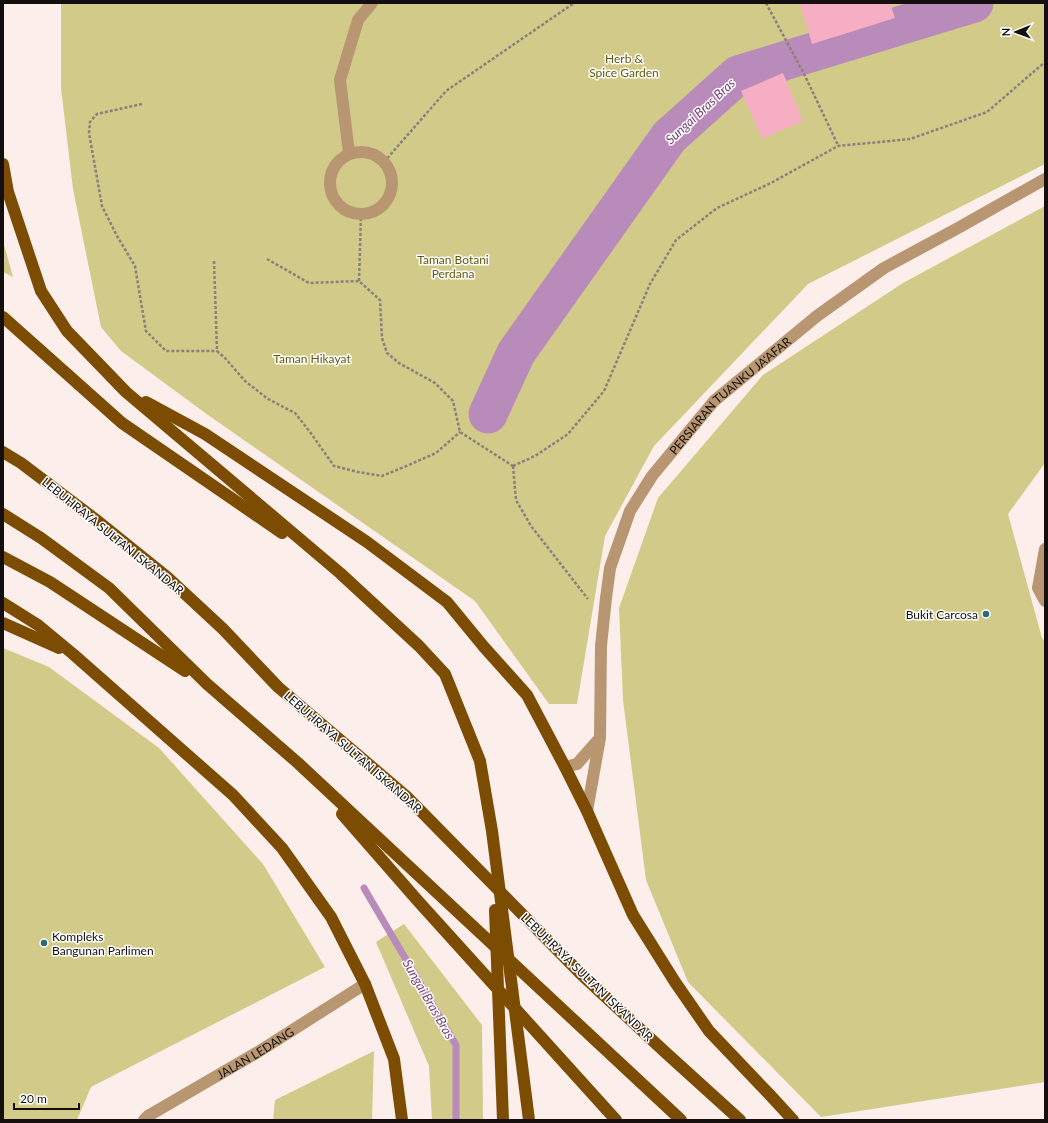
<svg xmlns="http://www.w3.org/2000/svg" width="1048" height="1123" viewBox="0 0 1048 1123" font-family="Lato,sans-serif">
  <rect width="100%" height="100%" fill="#fceeea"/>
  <g fill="#d2ca89">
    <path d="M61,3H1045V164L808,284L654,446L605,536L577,704H549L475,601L208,415L121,351L101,327L73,189L61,88Z"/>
    <path d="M1045,206V463L1008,514L1042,638L1045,641V1082L821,1117L688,982L646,880L623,700L619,608L658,498L763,375L903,283Z"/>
    <path d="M3,241L13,277L3,272Z"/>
    <path d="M3,648L49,667L159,748L263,864L325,967L91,1087L77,1120H3Z"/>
    <path d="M404,924L482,1025L483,1120H432L429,1066L376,942Z"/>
    <path d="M374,1051L372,1120H273L275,1100Z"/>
  </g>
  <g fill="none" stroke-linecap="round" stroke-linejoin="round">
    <path stroke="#b98bba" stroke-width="7" d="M364,888L456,1045V1120"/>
    <path stroke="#b98bba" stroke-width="39" d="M488,414L516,353L669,137L738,75L974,3"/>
  </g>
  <g fill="#f5aec3">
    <path d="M800,3H890L895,18L812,44Z"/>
    <path d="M783,73L803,121L762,139L741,91Z"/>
  </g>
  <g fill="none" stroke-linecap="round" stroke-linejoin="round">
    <g stroke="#89807d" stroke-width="2.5" stroke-dasharray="3 2" stroke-linecap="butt">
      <path d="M766,3L804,74L838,145"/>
      <path d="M142,104L97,114L90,122L89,133L102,206L117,236L135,266L141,302L146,331L166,351H217"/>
      <path d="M384,162L446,91L574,3"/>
      <path d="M267,259L309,283L359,281L380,300L382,338L387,353L399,363L435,383L453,401L460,432L513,466"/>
      <path d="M214,261L217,351L225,358L245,381L268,399L295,413L310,432L334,466L358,472L382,476L404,467L436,453L460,432"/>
      <path d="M359,281L361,214"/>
      <path d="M513,466L535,456L568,434L604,391L650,284L676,240L717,208L771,183L838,146L910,139L987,112L1045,62"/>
      <path d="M513,466L516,500L531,526L588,599"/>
    </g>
    <g stroke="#b89671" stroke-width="12">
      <circle cx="361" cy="183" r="31"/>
      <path d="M349,153L340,80L358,20L372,3"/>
      <path d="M1045,549L1038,588L1045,601"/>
      <path d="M565,767L577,764L599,739"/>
      <path id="s1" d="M587,811L600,738L601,646L606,598L610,568L630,511L652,476L714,401L817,316L884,268L958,228L1045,179"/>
      <path id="s2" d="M144,1120L148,1116L258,1052L365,984"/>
    </g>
    <g stroke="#7c4c03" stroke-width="12">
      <path d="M3,164L8,192L41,291L67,331L126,392L340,573L419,646L445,674L480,761L492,831L529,1120"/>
      <path d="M3,317L122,423L282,533"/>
      <path d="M146,402L205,434L367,542L447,602L484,647L527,695L565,767L587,811L633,915L675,982L709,1031L770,1095L793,1120"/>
      <path d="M3,452L21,463L95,519L167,577L223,629L278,687L406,796L581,974L665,1052L740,1120"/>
      <path d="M3,514L41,538L109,588L207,684L298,763L681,1120"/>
      <path d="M3,557L50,582L185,671"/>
      <path d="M3,603L38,625L73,654L233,795L282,848L331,917L365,984L394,1059L402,1120"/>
      <path d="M3,623L59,648"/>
      <path d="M342,814L418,901L616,1120"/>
      <path d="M495,910L503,1120"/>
    </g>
  </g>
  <g fill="#29697d" stroke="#fff" stroke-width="1.5">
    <circle cx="986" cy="614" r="4"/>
    <circle cx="44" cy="943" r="4"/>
  </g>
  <g text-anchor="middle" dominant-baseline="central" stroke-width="3" stroke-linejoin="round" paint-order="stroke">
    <g font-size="12" fill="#625909" stroke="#fff">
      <text x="624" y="58">Herb &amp;<tspan x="624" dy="14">Spice Garden</tspan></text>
      <text x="453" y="259">Taman Botani<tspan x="453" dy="14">Perdana</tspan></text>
      <text x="312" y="358">Taman Hikayat</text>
    </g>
    <g font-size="12" fill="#140f0e" stroke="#fff">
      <text stroke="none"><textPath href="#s1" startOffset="459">PERSIARAN TUANKU JA'AFAR</textPath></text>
      <text transform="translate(113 536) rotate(39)">LEBUHRAYA SULTAN ISKANDAR</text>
      <text transform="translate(353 752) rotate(41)">LEBUHRAYA SULTAN ISKANDAR</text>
      <text transform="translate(587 977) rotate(44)">LEBUHRAYA SULTAN ISKANDAR</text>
      <text stroke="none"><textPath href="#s2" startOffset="130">JALAN LEDANG</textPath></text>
    </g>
    <g font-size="12" fill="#140f0e" stroke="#fff" text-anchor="end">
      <text x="978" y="614">Bukit Carcosa</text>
      <text x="52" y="936" text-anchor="start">Kompleks<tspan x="52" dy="14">Bangunan Parlimen</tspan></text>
    </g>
    <g font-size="13" font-style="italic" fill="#763c79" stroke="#fff">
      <text transform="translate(700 111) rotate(-43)">Sungai Bras Bras</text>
      <text transform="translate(429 999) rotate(60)">Sungai Bras Bras</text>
    </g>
  </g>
  <rect width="1048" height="1123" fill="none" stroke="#140f0e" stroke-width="8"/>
  <g transform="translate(1016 32) rotate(269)" stroke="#ffffff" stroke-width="3" paint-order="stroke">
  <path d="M0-3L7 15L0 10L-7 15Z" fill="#140f0e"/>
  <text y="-6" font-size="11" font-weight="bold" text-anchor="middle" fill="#140f0e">N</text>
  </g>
  <path d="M14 1103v6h65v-6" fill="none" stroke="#140f0e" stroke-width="2"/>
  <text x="20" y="1103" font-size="12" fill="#140f0e" stroke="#ffffff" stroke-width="3" paint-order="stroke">20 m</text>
</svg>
